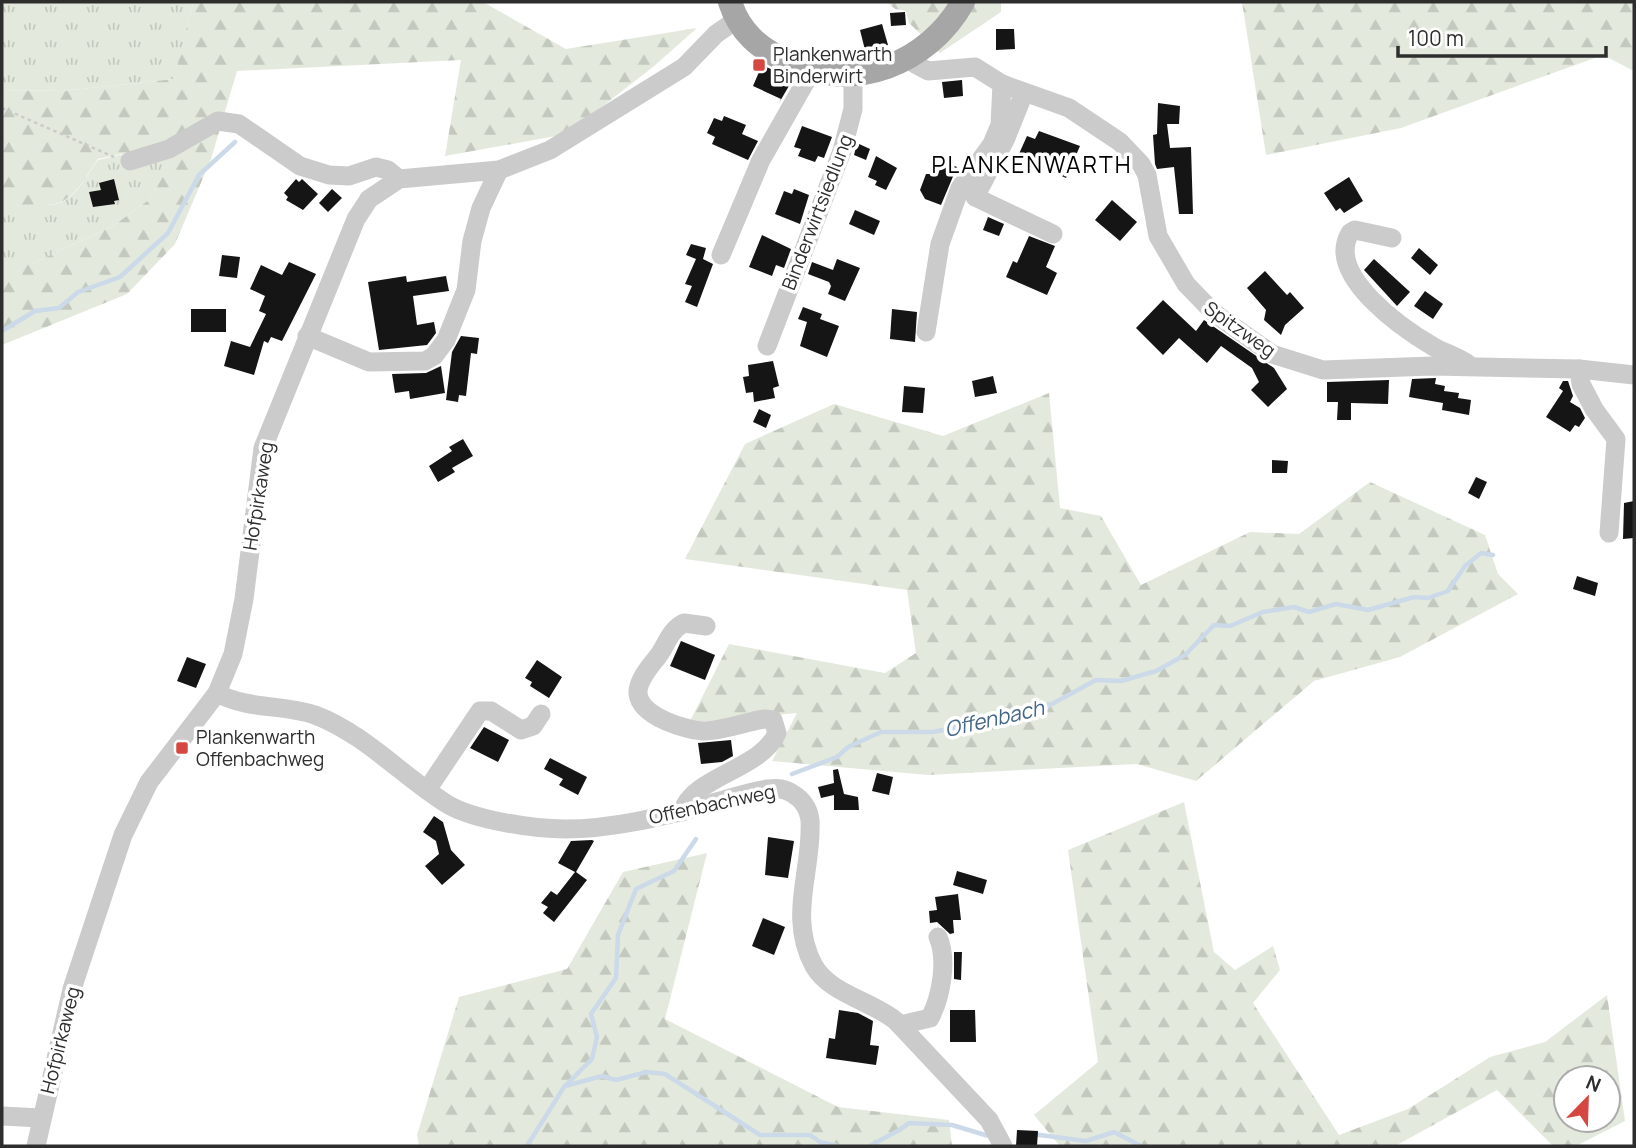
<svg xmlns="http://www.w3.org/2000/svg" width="1636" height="1148" viewBox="0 0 1636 1148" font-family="Manrope,sans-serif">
  <defs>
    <pattern id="grass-tufts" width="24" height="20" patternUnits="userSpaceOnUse" patternTransform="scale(1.75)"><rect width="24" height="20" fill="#e3eadd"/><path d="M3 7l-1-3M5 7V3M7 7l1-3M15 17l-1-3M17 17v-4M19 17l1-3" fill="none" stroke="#c3c9be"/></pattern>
    <pattern id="forest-firs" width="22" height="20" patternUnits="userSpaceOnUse" patternTransform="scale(1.75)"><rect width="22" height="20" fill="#e3eadd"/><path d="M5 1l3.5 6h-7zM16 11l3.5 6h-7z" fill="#c3c9be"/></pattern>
  </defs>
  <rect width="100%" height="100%" fill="#fff"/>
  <g fill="url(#grass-tufts)">
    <path d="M2,2H193L175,79L63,91L2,90Z"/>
    <path d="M154,147L171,164L150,199L113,226L31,264H2V219L12,206C24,204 34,205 46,205C73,206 84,179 98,160Z"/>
  </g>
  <g fill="url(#forest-firs)" fill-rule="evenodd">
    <path d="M193,2H483L566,49L697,28L653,67L567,134L445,156L461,60L237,71L211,159L175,244L127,294L2,345V264H31L113,226L150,199L170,164L154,147L98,159C84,179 73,205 46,205C34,205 25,204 13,206L2,219V90L63,91L174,79Z"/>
    <path d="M887,2H1001V12L940,53L909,23L906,11L895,9Z"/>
    <path d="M1242,2H1634V71L1603,55L1401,128L1266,155Z"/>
    <path d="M1049,393L1060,508L1101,516L1141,585L1250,532L1299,534L1370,482L1485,535L1498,574L1518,594L1400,657L1314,681L1196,781L1137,764L928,775L772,761L797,713L689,723L729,644L885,673L916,653L907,590L685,559L745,444L834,404L943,436Z"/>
    <path d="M1184,802L1214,952L1235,970L1273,946L1280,970L1253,1003L1339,1135L1408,1109L1490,1057L1545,1042L1607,995L1625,1121L1576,1146H1553L1497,1090L1395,1146H1060L1034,1115L1098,1062L1068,850ZM1608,1078V1120H1566V1078Z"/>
    <path d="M707,853L665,1019L838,1107L949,1120L952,1146H419L417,1135L459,997L567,969L623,872Z"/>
  </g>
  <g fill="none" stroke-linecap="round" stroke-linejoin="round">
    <g stroke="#cbd9e8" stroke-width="4.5">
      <path d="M2,331L35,311L59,308L78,292L120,277L168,233L199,175L235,142"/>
      <path d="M792,774L837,757L848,747L881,732H933L974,724L999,712L1039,711L1096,680L1121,681L1156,671L1185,655L1214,625L1230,626L1263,612L1294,607L1309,612L1336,604L1368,610L1414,597L1428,598L1448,591L1465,566L1481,553L1493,555"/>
      <path d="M565,1086L602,1076L616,1080L647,1072L665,1074L760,1135H810L820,1142L838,1146"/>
      <path d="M1032,1134L1086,1141L1114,1132L1141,1146"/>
      <path d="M527,1146L564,1087L592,1059L597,1037L591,1014L616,978L618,935L636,889L674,871L696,839"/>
      <path d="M870,1146C884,1137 896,1134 909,1123L952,1125L992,1137"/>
    </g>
  </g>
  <g fill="#151515">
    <path d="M905,12L906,25L891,26L890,13Z"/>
    <path d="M882,24L888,45L865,50L860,30Z"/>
    <path d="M996,29H1014L1015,49L996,50Z"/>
    <path d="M762,65L793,79L779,103L781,99L753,86Z"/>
    <path d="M962,80L963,96L944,98L942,82Z"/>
    <path d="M1158,103L1180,106L1179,124H1167L1170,148L1191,147L1193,214H1179L1174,167L1157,169L1155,164L1153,135L1157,134Z"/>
    <path d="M724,116L746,125L742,134L758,141L748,160L712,144L715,137L707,133L714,118L722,121Z"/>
    <path d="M802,126L832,137L824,158L818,156L815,162L798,156L801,149L794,147Z"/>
    <path d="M1039,131L1080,146L1066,178L1018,156L1027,136L1035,139Z"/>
    <path d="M857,143L870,149L866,160L854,155Z"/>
    <path d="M876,156L897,168L886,190L875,185L877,181L868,177Z"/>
    <path d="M943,161L957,167L941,205L925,199L920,190L926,174H938Z"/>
    <path d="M1349,177L1363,201L1344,213L1340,208L1336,211L1324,193Z"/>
    <path d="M114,179L119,200L114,201L115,204L93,207L89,192L101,190L99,183Z"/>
    <path d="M296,179L299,182L302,179L318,194L303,210L286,200L288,197L284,193Z"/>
    <path d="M332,189L342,198L328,212L319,203Z"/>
    <path d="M794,189L809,195L800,224L775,214L784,191L792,194Z"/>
    <path d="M1112,200L1137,222L1120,241L1095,220Z"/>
    <path d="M855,210L880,221L874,235L849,224Z"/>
    <path d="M988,217L1004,224L999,236L983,230Z"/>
    <path d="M762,235L791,249L784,268L776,265L772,276L749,267Z"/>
    <path d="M1029,236L1055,246L1046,267L1057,273L1047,295L1006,277L1013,261L1017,263Z"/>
    <path d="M691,244L706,248L703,259L713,264L697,307L685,302L692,286L685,284L696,259L686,255Z"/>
    <path d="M1419,248L1438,265L1430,275L1411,258Z"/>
    <path d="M222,255L240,257L237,278L219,276Z"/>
    <path d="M837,259L860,268L845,301L828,294L831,286L829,282L808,274L812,262L833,270Z"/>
    <path d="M1374,259L1410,292L1397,306L1364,270Z"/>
    <path d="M289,262L316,274L282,341L271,337L268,343L264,341L254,375L224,366L231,341L250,347L266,314L259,311L265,296L250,289L261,265L282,275Z"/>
    <path d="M1265,271L1287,295L1290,292L1304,308L1285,325L1281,335L1264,320L1266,310L1247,288Z"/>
    <path d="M406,276L407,282L446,276L449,291L413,296L417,325L434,322L436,333L427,345L379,350L368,282Z"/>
    <path d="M1425,291L1443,304L1433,319L1414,306Z"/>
    <path d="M1163,300L1196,331L1204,320L1274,368L1287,389L1268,407L1251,390L1259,382L1252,368L1221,346L1207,363L1179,338L1163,355L1136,328Z"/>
    <path d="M803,307L822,314L820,319L839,326L827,357L800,346L807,322L798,319Z"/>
    <rect x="191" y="309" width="35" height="23"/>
    <path d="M892,309L917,312L915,342L890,339Z"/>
    <path d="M461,336L479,338L477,354L471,353L466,396L459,395L458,402L446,400L452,352Z"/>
    <path d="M773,361L779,386L773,388L775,398L754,402L753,392L746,393L743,377L749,376L748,365Z"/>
    <path d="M441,366L445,393L410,399L409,391L395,393L392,374L426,373Z"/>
    <path d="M993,376L997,393L975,397L972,381Z"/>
    <path d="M1436,378L1435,384L1445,386L1444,391L1459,393L1458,398L1471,400L1469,415L1442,410L1443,403L1409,397L1412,379Z"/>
    <path d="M1389,380L1388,404L1351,403V420H1337L1338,402H1327V382Z"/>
    <path d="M1563,381H1568L1573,396L1570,402L1580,408L1585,418L1579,427L1575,425L1570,432L1546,417L1563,391L1559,388Z"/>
    <path d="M904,386L925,388L923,413L902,412Z"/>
    <path d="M759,409L771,415L766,428L753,422Z"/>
    <path d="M463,439L473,456L452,468L455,472L438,482L429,466L452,451L449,447Z"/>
    <path d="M1272,460L1288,461L1287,473H1272Z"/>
    <path d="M1476,477L1487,482L1479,499L1468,493Z"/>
    <path d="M1634,501V538L1623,539L1624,503Z"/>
    <path d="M1577,576L1598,583L1595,596L1573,589Z"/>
    <path d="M681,641L715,655L705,680L670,666Z"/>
    <path d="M187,657L206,664L196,688L177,681Z"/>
    <path d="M537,660L562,677L549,698L530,686L532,682L525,678Z"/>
    <path d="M484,727L509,740L498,762L470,748Z"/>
    <path d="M731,740L733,756L722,762L701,764L698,743Z"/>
    <path d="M550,758L587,777L578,795L559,785L563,779L544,769Z"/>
    <path d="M838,769L844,794L858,797L859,810H834V795L821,798L818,787L834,783L833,770Z"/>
    <path d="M877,773L893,777L889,795L872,791Z"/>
    <path d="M434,816L443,822L451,850L465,865L442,885L425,866L439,854L436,841L423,832Z"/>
    <path d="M768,837L794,841L788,878L765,875Z"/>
    <path d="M592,840L594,841L576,872L587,880L554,922L543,913L548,907L541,903L551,891L557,895L575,872L558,863L571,841Z"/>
    <path d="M957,871L987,880L983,894L953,885Z"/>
    <path d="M958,894L961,920H953L954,933L950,934L937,922L930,923L929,911L937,910L935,897Z"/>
    <path d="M763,918L785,927L774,955L752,946Z"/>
    <path d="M954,952H962L961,980L954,979Z"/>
    <path d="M839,1010L858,1013L873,1021L870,1045L879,1046L876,1065L826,1058L829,1038L835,1039Z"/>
    <path d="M950,1010H975L976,1042H950Z"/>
    <path d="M1017,1130L1038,1131L1037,1146H1016Z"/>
  </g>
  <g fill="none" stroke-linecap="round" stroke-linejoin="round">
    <path stroke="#cbcbcb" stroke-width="2.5" stroke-dasharray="3.5 3.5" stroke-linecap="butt" d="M2,108L114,157"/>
    <g stroke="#cbcbcb" stroke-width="19">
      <path d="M910,58L915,64L928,71L975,67L1002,84L1069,108L1120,142L1141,164L1147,175L1158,236L1186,284L1214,313L1272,354L1323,370L1432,366L1579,369L1634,375"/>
      <path d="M1024,93L1006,138L975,197L1053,234"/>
      <path d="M130,161L169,149L218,121L239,124L300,166L329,175L349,176L376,167L388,170L399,179"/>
      <path d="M1392,238L1355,230L1350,233C1325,275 1403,329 1434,347C1445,353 1458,357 1468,364"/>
      <path d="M721,255L761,160L811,72"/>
      <path d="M926,332L940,244L960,188L992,144L1000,125L1002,84"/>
      <path d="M307,336L369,362L425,361L434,356L446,340L466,290L472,241L481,208L499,170"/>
      <path d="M767,346L842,151L853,109V75"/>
      <path d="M1579,369L1581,384L1594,409L1616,439L1609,533"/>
      <path d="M217,693C248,710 283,704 315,715C365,734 402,776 447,804C473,820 534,829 565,829C612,829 661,817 706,805C726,800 747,792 768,789C777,788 785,788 793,794C802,799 809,809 810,820C813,870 787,916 814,966C830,994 872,1001 896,1021L989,1120L1003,1146"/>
      <path d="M427,790L480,711H491L521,730L533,726L541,714"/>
      <path d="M682,812C693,776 761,770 777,733L773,720L765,719C745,722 726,730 706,731C687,731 641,717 638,694C637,682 648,669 655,660C667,647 667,632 684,623L706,626"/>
      <path d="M900,1025L930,1018C941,997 948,960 938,937"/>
      <path d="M2,1116L41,1118"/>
      <path d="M36,1146L72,989L123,835L149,782L217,693L233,654L244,599L263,448L356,219L369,199L399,179L499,170L550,150L684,67L716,34L736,20"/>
    </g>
    <path stroke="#a6a6a6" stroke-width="24" d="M730,2C740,33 759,48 788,62C854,93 928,64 963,2"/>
  </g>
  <g fill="#d54841" stroke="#fff" stroke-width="2.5">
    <rect x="752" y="58" width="14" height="14" rx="3.5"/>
    <rect x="175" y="741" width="14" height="14" rx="3.5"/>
  </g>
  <g text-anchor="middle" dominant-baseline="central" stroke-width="7" stroke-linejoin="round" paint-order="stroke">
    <g font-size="19" fill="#2e2e2e" stroke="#fff" text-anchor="start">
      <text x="773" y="54">Plankenwarth<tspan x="773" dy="22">Binderwirt</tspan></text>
      <text x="196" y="737">Plankenwarth<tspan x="196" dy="22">Offenbachweg</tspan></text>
    </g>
    <g font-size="19" fill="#2e2e2e" stroke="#fff">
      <text transform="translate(817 212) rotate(-69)">Binderwirtsiedlung</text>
      <text transform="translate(1240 329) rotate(35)">Spitzweg</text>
      <text transform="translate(258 496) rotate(-81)">Hofpirkaweg</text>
      <text transform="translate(712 804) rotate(-12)">Offenbachweg</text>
      <text transform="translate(60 1040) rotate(-76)">Hofpirkaweg</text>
    </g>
    <g font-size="21" font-style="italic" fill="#446689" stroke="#fff">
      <text transform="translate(994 718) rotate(-13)">Offenbach</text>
    </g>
    <g font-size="23" letter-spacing="2" fill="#000" stroke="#fff">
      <text x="1032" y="164">PLANKENWARTH</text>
    </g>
  </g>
  <rect width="1636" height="1148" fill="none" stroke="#2e2e2e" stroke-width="7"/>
  <g transform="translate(1587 1099) rotate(23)"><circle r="33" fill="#ffffff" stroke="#ababab" stroke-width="2"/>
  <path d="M0-5L12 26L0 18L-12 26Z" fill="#d54841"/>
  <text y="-10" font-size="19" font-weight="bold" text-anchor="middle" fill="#2e2e2e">N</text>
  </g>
  <path d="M1398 46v10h208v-10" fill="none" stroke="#2e2e2e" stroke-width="3.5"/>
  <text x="1408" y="46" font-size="21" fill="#2e2e2e" stroke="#ffffff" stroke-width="5" paint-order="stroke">100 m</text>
</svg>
